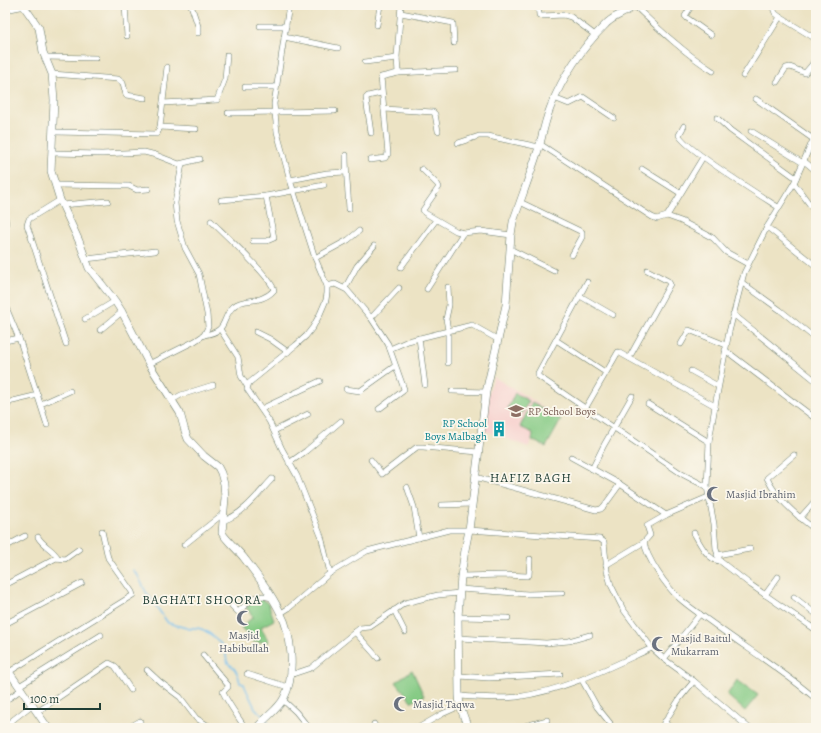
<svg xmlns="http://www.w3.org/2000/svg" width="821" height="733" viewBox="0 0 821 733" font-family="Alegreya,serif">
  <rect width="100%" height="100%" fill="#fbf7ec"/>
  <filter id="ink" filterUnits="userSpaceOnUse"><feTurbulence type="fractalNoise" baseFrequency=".025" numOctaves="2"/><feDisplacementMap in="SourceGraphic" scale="8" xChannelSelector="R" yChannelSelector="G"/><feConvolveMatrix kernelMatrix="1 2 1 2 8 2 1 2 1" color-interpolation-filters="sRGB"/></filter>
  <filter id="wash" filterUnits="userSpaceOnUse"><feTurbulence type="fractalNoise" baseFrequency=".012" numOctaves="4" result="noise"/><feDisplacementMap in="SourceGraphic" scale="16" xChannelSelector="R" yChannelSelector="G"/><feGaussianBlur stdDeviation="0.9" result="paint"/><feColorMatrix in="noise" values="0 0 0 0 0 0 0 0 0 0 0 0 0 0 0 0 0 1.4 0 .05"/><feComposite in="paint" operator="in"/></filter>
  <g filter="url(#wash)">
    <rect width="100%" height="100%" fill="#ece3c4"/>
    <path fill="#f7d0cd" d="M494,377L534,401L561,420L546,447L532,440L528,447L483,430L486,400Z"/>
    <g fill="#85ca84" stroke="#52845c">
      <path d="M515,393L529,401L521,414L508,408Z"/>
      <path d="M532,402L561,420L546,447L532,440L533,433L520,427Z"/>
      <path d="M263,599L269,605L274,620L261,627L269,642H253L241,627L253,617L246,607L255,601Z"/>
      <path d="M412,670L424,696L412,702L396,682Z"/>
      <path d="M737,680L758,695L745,711L727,695Z"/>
    </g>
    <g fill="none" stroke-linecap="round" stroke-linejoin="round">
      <g stroke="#76c0ef" stroke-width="1.5">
        <path d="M133,570L138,576L146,592L168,623L190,629C201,623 221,641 225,651C227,655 225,659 228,663C230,666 230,664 232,666C237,671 239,677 240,683L244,684L245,687L255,708L264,717"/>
        <path d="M266,720L273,728"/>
      </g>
    </g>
  </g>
  <g filter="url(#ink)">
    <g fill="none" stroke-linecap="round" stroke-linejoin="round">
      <g stroke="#677766" stroke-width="6">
        <g id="street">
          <path d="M125,5L127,36"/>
          <path d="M191,5L198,26V33"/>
          <path d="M289,5L274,104L277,132L290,180L315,258L327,286V293L326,300L320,314L313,327L306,336L296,345L249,383L247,389L269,421L282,449L297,476L321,536L330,573"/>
          <path d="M538,5L539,15L541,16L564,15L571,17L595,35"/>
          <path d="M692,5L685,16L687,18L711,35"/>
          <path d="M772,5L775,13L780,17L816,39"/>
          <path d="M635,6C659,29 684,53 713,71"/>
          <path d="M401,13L453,23L454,43"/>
          <path d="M377,25L380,5"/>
          <path d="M260,26H286"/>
          <path d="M284,37L338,48"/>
          <path d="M45,57L96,58"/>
          <path d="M365,62L397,58"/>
          <path d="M398,73L397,57L401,5"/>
          <path d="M52,74L118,79L123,83L126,95L145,98"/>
          <path d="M743,76L780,17"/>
          <path d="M777,82L786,68L790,67L805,73L811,66L816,58"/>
          <path d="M245,87H276"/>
          <path d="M554,98L569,104L583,97L614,118"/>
          <path d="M756,99L813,139"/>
          <path d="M163,103L217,100L225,79L227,55"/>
          <path d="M384,109L433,112L435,114L438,131"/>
          <path d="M228,113L335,111"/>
          <path d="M717,118L730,130L796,178"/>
          <path d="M684,126L679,135C684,148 761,196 778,207"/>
          <path d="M160,127L196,129"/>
          <path d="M751,131L803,163"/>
          <path d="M54,132L157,134L160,127L167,67"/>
          <path d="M371,133L366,98L368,96L381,93"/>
          <path d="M816,133L794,183L767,227L744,273L729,332L715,406L709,442L707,487L714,524L716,549L720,561L751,585L816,630"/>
          <path d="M458,143L479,136H488L539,147"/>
          <path d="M540,144L652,217L657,219L667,216L681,221L713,238L726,252L748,264"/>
          <path d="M52,153L102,154L144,152L156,155L179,164L200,159"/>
          <path d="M346,155C346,173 348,191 349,209"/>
          <path d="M370,160L385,158L388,154L381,77L398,73L456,70"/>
          <path d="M804,161L816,171"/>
          <path d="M422,169L438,185L439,187L423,210L425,213L456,231L463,233L481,231L511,235"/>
          <path d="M642,169L680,193"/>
          <path d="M290,180L327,173L346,172"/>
          <path d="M794,183L816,213"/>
          <path d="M55,185L129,186L137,190L148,189"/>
          <path d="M60,200L29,219L27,225L66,344"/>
          <path d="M221,200L266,196L324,185"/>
          <path d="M520,202L582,232V237L572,255"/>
          <path d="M62,205L108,201"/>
          <path d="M667,216L703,157"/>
          <path d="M5,217L6,225L5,227"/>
          <path d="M816,217V223"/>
          <path d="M767,227L816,266"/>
          <path d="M253,241H267L274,238L266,196"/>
          <path d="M510,249L554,271"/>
          <path d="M315,258L348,240L359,231"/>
          <path d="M86,259L155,251"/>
          <path d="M401,267L436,220"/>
          <path d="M587,282L538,373V376L682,474L707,487"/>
          <path d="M741,282L780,310L816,339"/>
          <path d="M327,286L335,284L347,290L371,318L388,344L404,389L403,391L379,409"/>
          <path d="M345,288L357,266L374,246"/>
          <path d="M427,289L463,233"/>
          <path d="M580,296L613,315"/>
          <path d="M5,305L20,341L47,425"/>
          <path d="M733,314L816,381"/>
          <path d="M371,318L399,288"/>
          <path d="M85,319L115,301"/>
          <path d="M220,329L238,357L241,376L247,386"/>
          <path d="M100,330L122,312"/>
          <path d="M256,332L270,339L288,352"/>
          <path d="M204,335C230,331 220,318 234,306C244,297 261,305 274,290C271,277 223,233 211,221"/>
          <path d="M419,338L425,385"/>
          <path d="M556,340L605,372"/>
          <path d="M5,341L19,338"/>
          <path d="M681,344L689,330L726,345"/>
          <path d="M390,349L408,341L472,325L497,339"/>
          <path d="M725,350L816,419"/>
          <path d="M629,358L670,284L668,281L647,270"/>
          <path d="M448,363V330L446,319L449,305L448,287"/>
          <path d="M149,364L195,341L204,335L208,327L207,314L199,274L185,248L177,221L175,203L182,164"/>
          <path d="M691,371L718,386"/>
          <path d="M346,389L360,391L395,366"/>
          <path d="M452,391L486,392"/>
          <path d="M172,400L181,395L213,385"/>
          <path d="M41,404L70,391"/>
          <path d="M648,404L709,442"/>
          <path d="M5,409L10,402L13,401L38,395"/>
          <path d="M261,409L320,381"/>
          <path d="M585,409L618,352L715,406"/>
          <path d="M274,431L308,414"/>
          <path d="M794,455L767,478C776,498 798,517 816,530"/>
          <path d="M571,457L620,484L666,515"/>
          <path d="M371,460L382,474L417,447H423L478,452"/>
          <path d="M289,463L306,451L341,421"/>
          <path d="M592,469L604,445L632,396"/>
          <path d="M475,477L596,510L601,509L604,506L620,484"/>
          <path d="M407,487L414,507L419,538"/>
          <path d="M708,497L666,515L647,526L650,535L644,542C647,559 666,586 679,598C690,608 703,616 715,625C749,650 784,671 816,699"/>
          <path d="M441,505L472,504"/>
          <path d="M800,518L816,500"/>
          <path d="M223,521C244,514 258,494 272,479"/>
          <path d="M694,533C699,542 708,561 720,561"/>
          <path d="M38,537C43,546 53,549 58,558"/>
          <path d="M184,545L224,513"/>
          <path d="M5,547L25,536"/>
          <path d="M717,555L750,549"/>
          <path d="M606,565L644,542"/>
          <path d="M461,576L505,575L527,576L529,575L530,559"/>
          <path d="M5,585L56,558L65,559L79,549"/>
          <path d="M460,589L528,594L562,593"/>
          <path d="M765,595L778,577"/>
          <path d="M794,597L816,614"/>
          <path d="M232,606L238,612L253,598L263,596L272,598"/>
          <path d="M394,610L405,632"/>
          <path d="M281,613L289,608L330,573L367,551L449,530H469L600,539L604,542L607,571L611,585L623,609L652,648L664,659L694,681L749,728"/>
          <path d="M458,617L508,618"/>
          <path d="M5,624L82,583"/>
          <path d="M355,632L378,658"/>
          <path d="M459,638L546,643L569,641L590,635"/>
          <path d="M203,655L228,685V687L223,692C224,697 241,721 245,728"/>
          <path d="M664,659L700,614"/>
          <path d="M147,670L160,682L180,697L196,718L212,728"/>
          <path d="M9,672L133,595L132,592L108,558L102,531"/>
          <path d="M247,674L288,687"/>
          <path d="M290,675L311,668L360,628L370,627L405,603L438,595L460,593"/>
          <path d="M459,676L489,678L560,674"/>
          <path d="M582,680L597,707L610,723"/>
          <path d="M19,686L101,635"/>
          <path d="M459,696C478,697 498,699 517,697C566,690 608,668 652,648"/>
          <path d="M283,700L296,712L309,728"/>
          <path d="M5,701L22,689"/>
          <path d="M37,712L109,663L115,666L131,690"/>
          <path d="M664,722L671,728"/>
          <path d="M374,724L376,728"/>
          <path d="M5,726L32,705"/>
          <path d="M128,728L140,721"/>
          <path d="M418,728L442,714L460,706"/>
          <path d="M518,728L547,720"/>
          <path d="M661,728L680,698L694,681"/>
        </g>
      </g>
      <g stroke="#677766" stroke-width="8">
        <g id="secondary">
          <path d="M23,5L39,28L43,52L52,74L54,100L51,171L60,200L79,241L89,268L115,301L122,312L149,364L180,413L185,431L188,439L204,456L218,467L221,473L224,484L225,498L222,533C228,542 237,549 244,558C257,575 271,593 280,612C292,634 296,675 284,698C278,710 265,717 257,728"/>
          <path d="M5,9L25,5"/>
          <path d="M5,666L48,728"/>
          <path d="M468,728L460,706L459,696L458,617L461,576L465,550L469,530L486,392L506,305L511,235L513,222C522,196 532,170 540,144C543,131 546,118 551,106C563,76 582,48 605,25C613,15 626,14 635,5"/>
        </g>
      </g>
      <use href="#street" stroke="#fff" stroke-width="5"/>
      <use href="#secondary" stroke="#fff" stroke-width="7"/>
    </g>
  </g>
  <defs>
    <g id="school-bare" transform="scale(1.2)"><path d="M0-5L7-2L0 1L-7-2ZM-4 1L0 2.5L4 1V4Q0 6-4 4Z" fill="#8d6e63" stroke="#fbf7ec" stroke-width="2.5" paint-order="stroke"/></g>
    <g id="building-bare" transform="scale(1.2)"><path d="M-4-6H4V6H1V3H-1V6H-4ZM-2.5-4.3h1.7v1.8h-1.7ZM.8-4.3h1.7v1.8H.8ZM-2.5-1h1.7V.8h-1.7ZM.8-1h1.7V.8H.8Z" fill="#0f9aa8" stroke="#fbf7ec" stroke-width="2.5" paint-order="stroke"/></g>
    <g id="mosque-bare" transform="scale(1.2)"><path d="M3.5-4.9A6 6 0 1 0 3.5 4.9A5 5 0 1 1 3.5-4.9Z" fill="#6b7280" stroke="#fbf7ec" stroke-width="2.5" paint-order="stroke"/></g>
  </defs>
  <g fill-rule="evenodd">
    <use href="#school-bare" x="516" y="411"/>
    <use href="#building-bare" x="499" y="429"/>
    <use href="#mosque-bare" x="714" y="494"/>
    <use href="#mosque-bare" x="244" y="618"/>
    <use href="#mosque-bare" x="659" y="644"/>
    <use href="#mosque-bare" x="401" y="704"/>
  </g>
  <g text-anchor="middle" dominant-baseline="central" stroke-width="3.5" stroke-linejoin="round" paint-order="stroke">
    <g font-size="11" fill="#785e54" stroke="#fbf7ec" text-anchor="start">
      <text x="528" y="411">RP School Boys</text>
    </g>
    <g font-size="11" fill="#0d838f" stroke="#fbf7ec" text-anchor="end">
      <text x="487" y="423">RP School<tspan x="487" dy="13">Boys Malbagh</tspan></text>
    </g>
    <g font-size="11" fill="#5b616d" stroke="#fbf7ec" text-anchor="start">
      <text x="726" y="494">Masjid Ibrahim</text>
      <text x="244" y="635" text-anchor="middle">Masjid<tspan x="244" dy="13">Habibullah</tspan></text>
      <text x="671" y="638">Masjid Baitul<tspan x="671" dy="13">Mukarram</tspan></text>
      <text x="413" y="704">Masjid Taqwa</text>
    </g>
    <g font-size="13" letter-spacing="1" fill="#1f3d34" stroke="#fbf7ec">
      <text x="531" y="477">HAFIZ BAGH</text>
      <text x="202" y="599">BAGHATI SHOORA</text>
    </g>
  </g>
  <rect width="821" height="733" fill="none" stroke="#fbf7ec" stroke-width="20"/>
  <path d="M24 703v6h76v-6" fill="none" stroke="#1f3d34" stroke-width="2"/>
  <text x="30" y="703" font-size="12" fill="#1f3d34" stroke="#fbf7ec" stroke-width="3" paint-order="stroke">100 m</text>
</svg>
